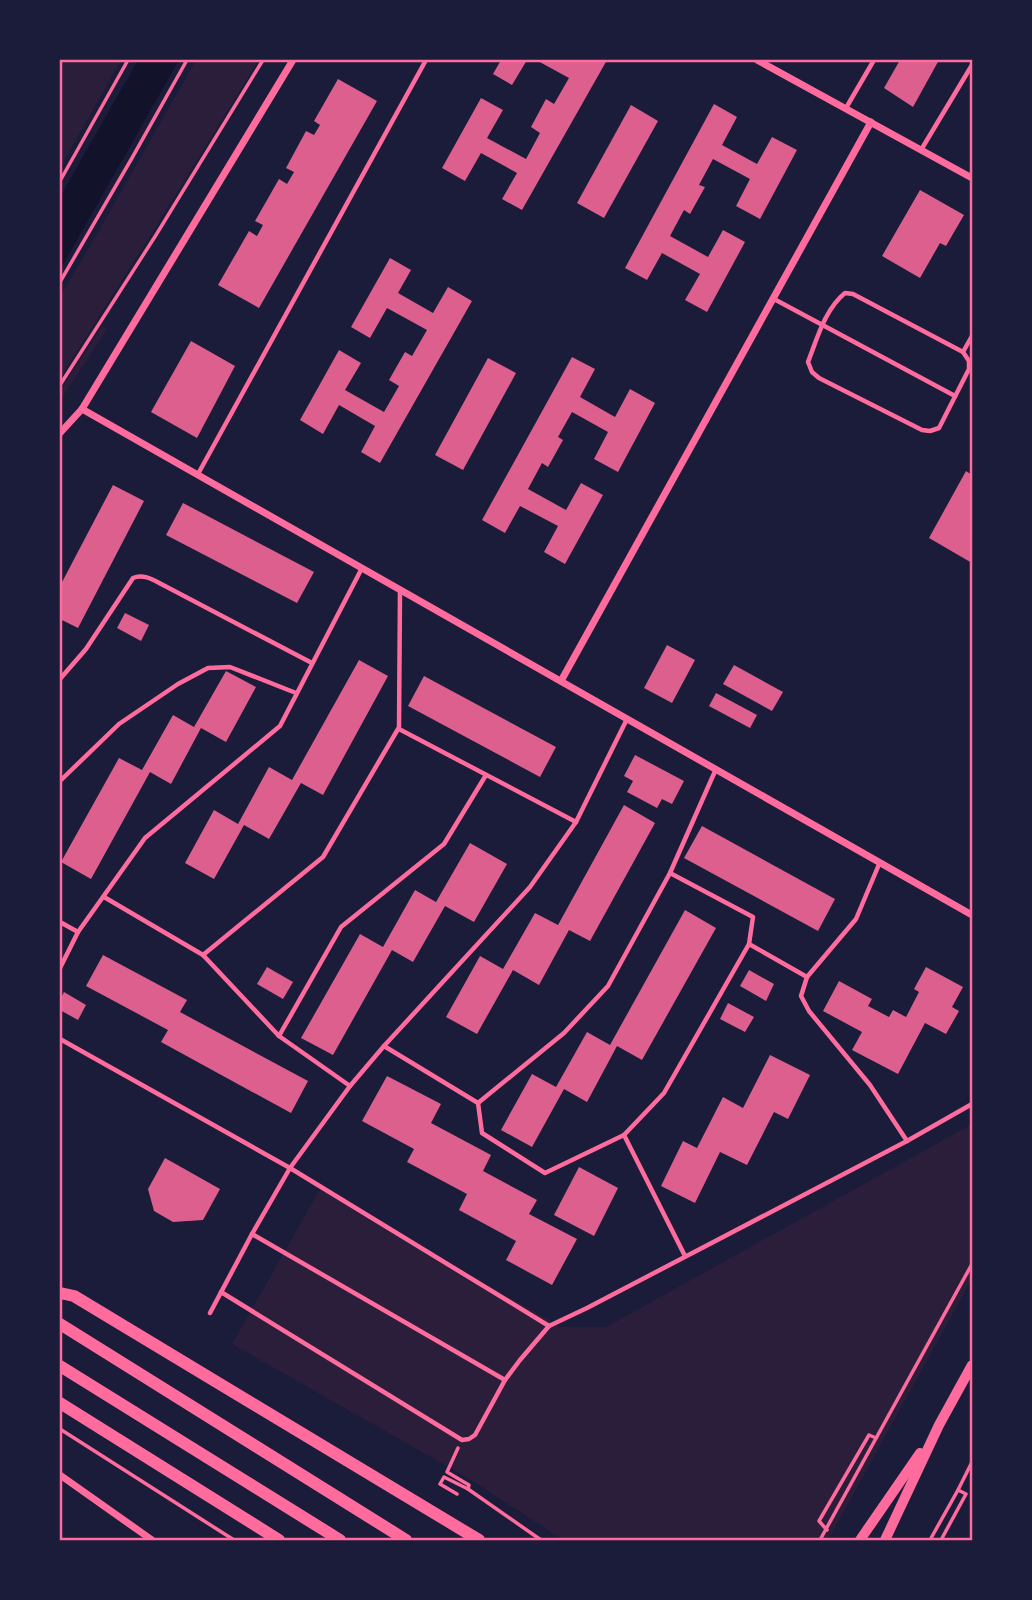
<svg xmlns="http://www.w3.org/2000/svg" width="1032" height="1600" viewBox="0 0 1032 1600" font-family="Overpass,sans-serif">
  <rect width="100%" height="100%" fill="#1b1b3a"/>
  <g fill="#2a1e3b">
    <path d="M60,60H121L60,168Z"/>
    <path d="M196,60H259L152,233L60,378V296L90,246Z"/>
    <path d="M102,326L107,329L62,398L60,397V391Z"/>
    <path d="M972,1124V1279L832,1533L824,1540H563L473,1481L232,1344L320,1189L561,1327H606Z"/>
  </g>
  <path fill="#12122b" d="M138,60H179L60,270V197Z"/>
  <g fill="#dd5f8e">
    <path d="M501,60H527L512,85L493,74Z"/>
    <path d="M536,60H607L522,210L502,199L517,173L481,153L465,181L442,168L481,98L503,110L487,138L526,159L540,133L531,127L546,99L554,104L569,78Z"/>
    <path d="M900,60H939L913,107L884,88Z"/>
    <path d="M338,79L377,101L259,308L218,285L249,231L257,236L263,225L255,221L279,179L287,184L294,172L286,168L306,131L314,135L320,125L314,121Z"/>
    <path d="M714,104L737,117L722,145L757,164L772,137L797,150L760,219L736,206L750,179L713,159L699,185L705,187L690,214L684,210L670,236L708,257L723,230L745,242L707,312L685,300L700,274L662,253L647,280L625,268Z"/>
    <path d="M631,105L658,121L604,218L577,203Z"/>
    <path d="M920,190L964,215L946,246L940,243L920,278L882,256Z"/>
    <path d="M390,258L411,270L398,293L433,313L448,287L472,301L380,463L361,452L375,426L339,405L323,434L300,420L339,350L361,363L345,390L384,412L399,386L389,380L405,352L412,356L427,330L387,308L370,338L351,327Z"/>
    <path d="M191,341L235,366L197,438L151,412Z"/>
    <path d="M572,357L595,369L580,397L615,417L630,389L655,403L618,472L594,459L608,432L572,412L558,437L563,440L548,467L542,463L528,489L566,510L581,483L603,495L565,564L544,552L558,526L520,506L505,533L482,520Z"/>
    <path d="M488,358L516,373L463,470L435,455Z"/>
    <path d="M966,471L972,475V563L929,538Z"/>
    <path d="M113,485L144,501L78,628L62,620L60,625V586Z"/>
    <path d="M183,503L314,572L297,603L166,535Z"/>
    <path d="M125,613L149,625L141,641L117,628Z"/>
    <path d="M667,645L695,660L672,703L644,688Z"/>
    <path d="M359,660L388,676L323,795L301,783L269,839L244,825L214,879L185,863L214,810L238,824L269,767L292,780Z"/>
    <path d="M734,665L783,692L772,711L723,684Z"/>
    <path d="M226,671L256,687L226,742L201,728L171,784L150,772L91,879L61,862L119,758L142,770L173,715L194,727Z"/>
    <path d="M424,676L556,747L540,777L408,706Z"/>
    <path d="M716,693L757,715L750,728L709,706Z"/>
    <path d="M635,755L684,781L672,804L662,799L657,808L627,792L633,781L624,776Z"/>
    <path d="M624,805L655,823L590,941L569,930L539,985L513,970L477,1034L446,1017L480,956L503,969L535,913L558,925Z"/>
    <path d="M702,826L835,899L818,931L684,858Z"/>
    <path d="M470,843L507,864L474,922L445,906L413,962L392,950L333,1055L301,1038L360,934L383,947L415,890L436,902Z"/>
    <path d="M685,910L716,928L642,1060L617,1046L587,1102L564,1089L532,1147L501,1130L532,1074L556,1087L587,1032L610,1045Z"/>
    <path d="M103,955L187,1000L180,1012L308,1081L291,1113L161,1042L168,1030L86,986Z"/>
    <path d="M267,967L293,982L283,999L257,984Z"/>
    <path d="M926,967L963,987L952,1007L959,1011L946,1034L925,1023L898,1074L852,1050L862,1032L823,1011L839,981L872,999L868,1006L889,1017L893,1010L906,1017L919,992L914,989Z"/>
    <path d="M749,970L774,984L766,1001L740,986Z"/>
    <path d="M64,992L86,1005L78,1020L60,1010V1000Z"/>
    <path d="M728,1003L754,1017L745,1032L720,1019Z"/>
    <path d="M770,1055L810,1075L788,1119L774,1112L747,1165L720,1152L695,1203L661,1186L683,1141L697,1148L723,1097L743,1108Z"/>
    <path d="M387,1076L441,1104L431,1123L491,1155L483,1171L537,1200L529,1214L577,1239L552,1285L506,1260L516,1241L459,1210L467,1194L407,1162L414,1149L362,1121Z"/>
    <path d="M165,1158L220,1189L203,1220L173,1222L154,1211L148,1189Z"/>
    <path d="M579,1167L618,1188L594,1236L554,1215Z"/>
  </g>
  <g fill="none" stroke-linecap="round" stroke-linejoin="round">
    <g stroke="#ff6b9d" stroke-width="3.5">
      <path d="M60,181L128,60"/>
      <path d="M60,282L132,158L187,60"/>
      <path d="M60,385L156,235L263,60"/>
      <path d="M60,1429L234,1540"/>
      <path d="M458,1448L447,1472L469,1485L468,1489"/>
      <path d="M457,1494L440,1484L444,1477L468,1489L541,1540"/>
      <path d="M827,1530L819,1521L869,1435L876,1438"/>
      <path d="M820,1540L972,1264"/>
      <path d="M930,1540L958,1490"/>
      <path d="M941,1540L966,1494L958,1490L972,1462"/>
    </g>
    <g stroke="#ff6b9d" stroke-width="4.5">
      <path d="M846,108L874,60"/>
      <path d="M921,150L972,65"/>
      <path d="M845,293L853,294L963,352L969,361V369L939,428L930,431L922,430L819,378L812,372L808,362C817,339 825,309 845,293Z"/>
      <path d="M774,299L955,396"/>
      <path d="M963,352L972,336"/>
      <path d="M198,474L426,60"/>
      <path d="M400,590L399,729L576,822"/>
      <path d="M60,679L86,649L133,578C144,573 155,581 165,586L312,663"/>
      <path d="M60,781L119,724L178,684L208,668L230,667L296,693"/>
      <path d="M670,873L753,917L749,944"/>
      <path d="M104,897L203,955L279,1036L350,1086"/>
      <path d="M60,922L78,932"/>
      <path d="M203,955L323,857L398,729"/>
      <path d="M60,968L78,932L145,838L280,726L362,568"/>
      <path d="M807,977L801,996L809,1011L870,1085L907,1141"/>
      <path d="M279,1036L341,927L444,844L486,775"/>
      <path d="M60,1039L290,1168L549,1326L587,1308L907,1141L972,1104"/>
      <path d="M384,1046L478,1103L482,1133L545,1173L624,1135L664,1093L749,944L807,977L856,919L880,862"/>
      <path d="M478,1103L564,1033L608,986L670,873L716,769"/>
      <path d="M624,1135L685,1256"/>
      <path d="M252,1234L505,1380L520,1360L549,1326"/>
      <path d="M221,1292L462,1440L469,1439L475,1435L505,1380"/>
      <path d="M210,1313L252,1234L290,1168L350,1086L384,1046L530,887L576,822L627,719"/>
    </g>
    <g stroke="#ff6b9d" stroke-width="7">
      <path d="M757,60L972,178"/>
      <path d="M82,409L972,915"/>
      <path d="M60,433L82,409L293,60"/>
      <path d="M561,681L871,122"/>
      <path d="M60,1475L152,1540"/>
    </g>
    <g stroke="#ff6b9d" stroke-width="10">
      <path d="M860,1540L920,1453"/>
      <path d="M885,1540L939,1425L972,1365"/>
    </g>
    <g stroke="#ff6b9d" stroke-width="12">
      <path d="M60,1293L74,1296L479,1540"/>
      <path d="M60,1324L406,1540"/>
      <path d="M60,1366L340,1540"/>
      <path d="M60,1403L279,1540"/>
    </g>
  </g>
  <rect width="1032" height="1600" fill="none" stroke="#1b1b3a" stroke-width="122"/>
  <rect x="61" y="61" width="910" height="1478" fill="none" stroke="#ff6b9d" stroke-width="2.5"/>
</svg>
